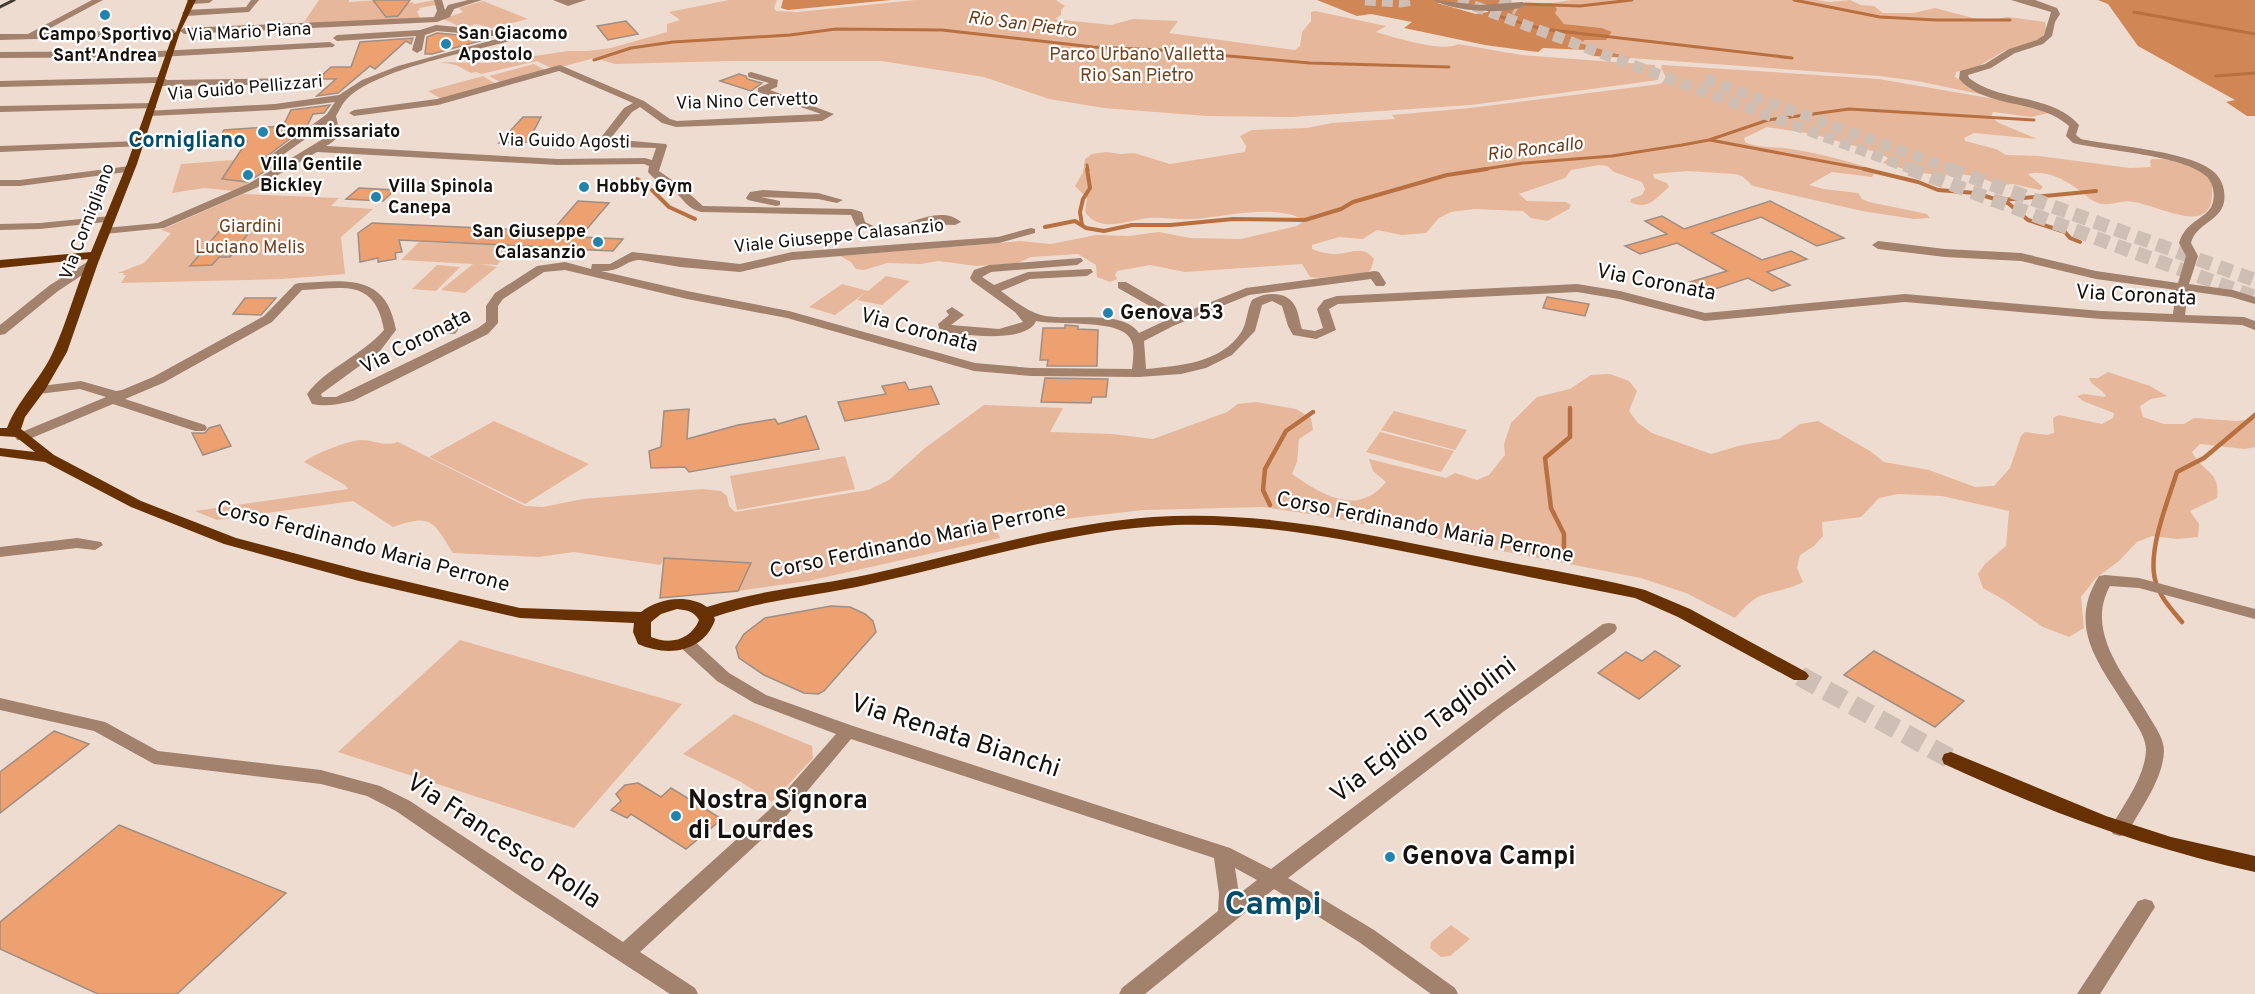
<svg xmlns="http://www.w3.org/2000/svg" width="2255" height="994" viewBox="0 0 2255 994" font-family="Overpass,sans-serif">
  <rect width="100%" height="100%" fill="#eedcd1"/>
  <g fill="#e6b79a">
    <path d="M319,0H349V2L379,0L377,6L381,11L412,2L414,4L435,0L436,5L419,8L420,10L417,11L420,18L308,24L310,21L304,22Z"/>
    <path d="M729,0H777L774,8L776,11L797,12L916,0H1056L1065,6L1061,10V15L1055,19L1111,25L1133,19L1178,21L1169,33L1295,50L1300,46L1302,32L1311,21V12L1315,11L1386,26L1376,32C1393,37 1443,53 1458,44L1521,55L1655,65L1658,80L1471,105L1291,117L1207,116L1104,108L1049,99L984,77L881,61H732L615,64L595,58L553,69L537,61L481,74L476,72L471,73L456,65L440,62L488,63L568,51H588L611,48L667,32V24L680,20L669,12Z"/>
    <path d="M1571,0H1816L1831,2L1850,0L1861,5L1874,6L1883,13H1914L1935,8L1977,19L1992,20L2008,17L2045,22L2046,30L2040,40L2004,51L1979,66L1956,72L1955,77L1983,94H1980L1917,81L1879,76L1631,58L1580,43L1585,40H1606L1612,33L1602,28L1564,24L1555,13L1552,3Z"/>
    <path d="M483,1L528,19L492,28L476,24L463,28L443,19L463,12L459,8Z"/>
    <path d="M534,64L545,70L500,82L489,76Z"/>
    <path d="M1662,65L1879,79L2018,103L2053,112L2031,117L1993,112L1991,117L1999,123L2037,139L1974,133L1964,138L1965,141L1996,149L2006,155L2039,156L2130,168L2151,167L2150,161L2152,159C2175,158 2193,165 2211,178C2221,242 2167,208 2134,202C2121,199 2111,207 2098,203C2091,201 2086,195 2079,190C2066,180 2045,169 2028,174L2043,187L2040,190L2013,184L1999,185L1979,177L1960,174L1939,175L1914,172L1883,163L1888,158L1879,153L1813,134L1767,127L1744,138L1745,142C1759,149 1776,146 1791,149C1819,153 1846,161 1873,169L1876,171L1872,177L1832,172L1809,185L1824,189L1858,193L1862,199L1869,202L1927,214L1930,218L1914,219L1862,211L1753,186L1742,176L1735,174L1687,171L1653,174L1654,178L1667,183L1669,187C1656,198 1648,211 1630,202L1631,199L1642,195L1645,189L1642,182L1614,172L1607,166L1599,165L1571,170L1565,178L1519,194L1527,201L1566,202L1571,205L1569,209L1547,221L1531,218L1523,211L1474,209L1451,212L1439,218L1426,233L1402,235L1377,230L1363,239L1339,237L1312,245V249C1319,252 1329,254 1337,254C1350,253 1364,245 1374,259L1371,269L1367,273L1319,278L1310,277L1302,264L1185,272L1150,265L1117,271L1115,275L1117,279L1110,282L1097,277L1096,265L1078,254L1031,257L1018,263L977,266L938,261L921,264L887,263L864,270L856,269L851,262L840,256L1020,241L1051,244L1096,235L1129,236L1159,232L1190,238L1241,239L1297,226L1305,220C1271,203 1227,217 1191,219C1177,220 1163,217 1149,218C1127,220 1101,234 1085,212L1087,198L1075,186L1083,172L1085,159L1092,154L1106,152L1120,154L1134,153L1170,164L1245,152L1246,146L1240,136L1252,130L1307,128L1332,123L1395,119L1392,115L1470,108L1660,84L1667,79L1661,68Z"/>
    <path d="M483,76L496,84L441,99L428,91Z"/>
    <path d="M259,158L225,179L252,183L234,191L204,188L172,193L181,164Z"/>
    <path d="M243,194L339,198L331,206L373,209L341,237L345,274L282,279L121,283L126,275H123L124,273H118L144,263L171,233L161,230Z"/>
    <path d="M419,242L514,246L497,265L480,264L497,267L465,293L441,290L473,264L401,260Z"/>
    <path d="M437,265L460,267L436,291L412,289Z"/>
    <path d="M886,276L910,281L882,305L857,300L866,292L835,315L809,307L842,284L868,291Z"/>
    <path d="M2108,372L2150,386L2167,396L2151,399L2140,406L2143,417L2164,424H2184L2194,418L2236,421L2255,419V447L2245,449L2200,444L2192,452C2203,473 2221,471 2217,498L2190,511L2199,524L2198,537L2177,539L2152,536L2137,542L2119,561L2096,578L2081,597L2084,628L2069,637L2043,627L2004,600L1983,588L1978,574L1985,564L2006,546L2009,511L1942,496L1898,494L1879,498L1861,517L1822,522L1823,536L1814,546L1800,555L1797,568L1803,582C1790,589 1779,590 1766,594C1753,597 1744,608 1735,618L1686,593L1641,578L1322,516L1263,507L1143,510L1048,521L1008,512L995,516L993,520L1000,538L808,581L738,591L751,563L665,558L660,565L574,552L539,557L453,553C433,521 432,513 393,527L353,501L217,520L195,511L348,489L345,485L304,462C312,455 349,440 361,440C374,440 384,447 398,442L525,506L543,507L583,499L702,489L721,491L727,496L729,506L735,512L868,490L889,480L925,448L984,405L1063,408L1050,432L1112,434L1153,439L1227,412L1238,404L1256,402L1296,409L1311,418L1313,430L1299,439L1297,462L1292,474C1322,495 1358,517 1386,482L1373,471L1369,459L1446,478L1455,473L1477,480L1489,475L1505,455L1504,444L1511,423L1537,397L1570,389L1591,375L1610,374L1629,381L1637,391L1629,411L1638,423L1652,433L1711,454L1742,445L1779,439L1800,424L1818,421L1870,451L1884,462L1929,470L1975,487L1994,486L2010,468L2021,436L2025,432L2047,435L2054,433L2053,418L2059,415L2102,424L2113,418L2114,413L2083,401L2077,396L2084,394L2106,397C2103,388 2091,387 2089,378H2098Z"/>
    <path d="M1394,411L1467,430L1455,450L1381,430Z"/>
    <path d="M494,421L589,464L525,504L429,457Z"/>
    <path d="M1380,432L1454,451L1441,472L1366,452Z"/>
    <path d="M845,456L855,489L737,510L730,476Z"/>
    <path d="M460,640L682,704L574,828L338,752Z"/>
    <path d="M734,714L812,746L813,758L772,802L741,782L683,754Z"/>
    <path d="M1451,925L1470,939L1450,956L1441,957L1430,948L1431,942Z"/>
  </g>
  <g fill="#d08655">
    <path d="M783,0H891L788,10L781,8Z"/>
    <path d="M1317,0H1500L1509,5C1485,9 1460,0 1437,3L1476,14L1527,5L1552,3L1557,9L1555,13L1564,24L1602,28L1612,32L1606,40H1585L1580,43L1631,58L1593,56L1588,50L1543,48L1538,52L1485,45L1404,28L1412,22L1371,14L1357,16Z"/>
    <path d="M2098,0H2255V116H2247L2226,102L2235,100L2138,46L2108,4Z"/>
  </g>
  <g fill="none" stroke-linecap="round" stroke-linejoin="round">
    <g stroke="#b87040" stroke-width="3">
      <path d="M1794,0L1880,17L1936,20H2010"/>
      <path d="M1521,4L1580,6L1632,0"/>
      <path d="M1488,7L1491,14L1542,29L1792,58"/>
      <path d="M2134,12L2255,34"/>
      <path d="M594,60L631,48L673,42L790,35L836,29L942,30L1093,47L1160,50L1310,63L1449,67"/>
      <path d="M2216,76L2255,73"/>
      <path d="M1710,140L1870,170"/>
      <path d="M1087,165L1088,170"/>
      <path d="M1478,170L1523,163L1612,156L1682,145L1709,140L1768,120L1849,109L2034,120"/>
    </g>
    <g stroke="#b87040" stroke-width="4">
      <path d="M1864,169L1918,182L1938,190L1975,193L2008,203L2028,220L2065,232L2070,238L2080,242"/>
      <path d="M637,179L640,181"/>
      <path d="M652,190L669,207L695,219"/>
      <path d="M2003,200L2096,191"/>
      <path d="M1082,225L1080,212L1083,199L1090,188L1087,169"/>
      <path d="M1045,227L1075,221L1086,228L1104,231L1132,225H1171L1233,219L1305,220L1341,209L1353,202L1447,175L1487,169"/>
    </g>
    <g stroke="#b87040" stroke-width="4.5">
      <path d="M1270,505L1263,490L1265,469L1286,431L1313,412"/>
      <path d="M1564,556V534L1551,508L1545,458L1570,437V408"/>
      <path d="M2182,622C2172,610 2160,597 2156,583C2146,553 2168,501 2177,472L2204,458L2255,415"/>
    </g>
  </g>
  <g fill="#eda070" stroke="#9f8e84" stroke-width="1.5">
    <path d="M373,0H410L398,16L386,17Z"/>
    <path d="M626,21L638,34L608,40L597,26Z"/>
    <path d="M437,33L491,38L432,54H425L427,37Z"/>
    <path d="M413,38L411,44L406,41L375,69L370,66L338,93L317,96L336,79H318L331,67H351L360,42Z"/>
    <path d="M739,74L746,76L747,79L762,83L751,91L720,81Z"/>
    <path d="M330,105L324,113L313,114L307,126L266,157L277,161L285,159L247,182L222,179L247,141L216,143L224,130L283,126L291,110Z"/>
    <path d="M523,117H541L528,142L499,143Z"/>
    <path d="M359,188L395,190L383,201L346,199Z"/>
    <path d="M578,201L609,203L580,237L623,239L613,251L570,249L566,254L539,253L544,247L399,240L402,252L395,253L396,259L378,262V258L360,262L358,233L372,223L552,231Z"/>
    <path d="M1770,201L1844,238L1817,246L1761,217L1711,233L1762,260L1791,251L1807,259L1767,272L1790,285L1772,291L1748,278L1706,292L1690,282L1727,271L1677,243L1640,254L1625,246L1667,234L1645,221L1662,216L1684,229Z"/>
    <path d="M227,222H245L238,230H251L230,257H219L212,265L190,266Z"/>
    <path d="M1547,297L1589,304L1585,316L1543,308Z"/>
    <path d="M245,298H276L261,315L233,314Z"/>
    <path d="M450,319H464L455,333H441Z"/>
    <path d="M1065,325L1078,326V329L1098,330L1097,366H1047L1048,360H1040L1043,328H1065Z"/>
    <path d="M1045,378L1108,379L1106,397H1092L1091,403L1041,402Z"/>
    <path d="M905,382L909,390L931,386L939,404L845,421L838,402L886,394L882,386Z"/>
    <path d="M689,409L687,439L738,425L775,419L778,424L806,416L819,449L689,472L685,467L651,468L649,451L661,447L664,411Z"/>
    <path d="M220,425L231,446L203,455L192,433H205L209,428Z"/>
    <path d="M664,558L751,563L738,591L660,598Z"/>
    <path d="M831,606L850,607L865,614L873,621L876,632L824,691L818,694L804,693L764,675L739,658L736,647L744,634L765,618Z"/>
    <path d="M1655,651L1680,666L1639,699L1598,673L1626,652L1642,661Z"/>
    <path d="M1874,651L1964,701L1935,727L1844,675Z"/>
    <path d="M54,731L89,744L0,813V772Z"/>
    <path d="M638,783L661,797L671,788L722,819L686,849L631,814L627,818L611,810L621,801L616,794L625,785Z"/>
    <path d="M119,825L286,893L177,994H98L0,949V922Z"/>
  </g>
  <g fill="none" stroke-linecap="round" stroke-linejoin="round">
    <path stroke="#cebeb4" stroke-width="20" stroke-dasharray="20 10" stroke-linecap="butt" d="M1800,676L1951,759"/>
    <g stroke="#cebeb4" stroke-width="11" stroke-dasharray="11 6" stroke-linecap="butt">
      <path d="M1365,0L1400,2L1414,0"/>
      <path d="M1458,0L1915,170"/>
      <path d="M1500,0L1517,10"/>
      <path d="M1705,79L1954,170"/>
    </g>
    <g stroke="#cebeb4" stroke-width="14" stroke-dasharray="14 8" stroke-linecap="butt">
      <path d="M1910,169L2255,297"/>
      <path d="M1950,169L2255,280"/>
    </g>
    <g fill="#a2816d" fill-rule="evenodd">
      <path d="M92,0H103L41,33L172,29L176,32L172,35L0,40V34H28Z"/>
      <path d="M187,0H213L209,3L191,4Z"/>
      <path d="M251,0H259L249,12L186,16L182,13L186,10L246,7Z"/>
      <path d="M434,0H442L445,10L448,5L468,0H482L454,9L450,17L437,22L184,34L180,31L184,28L434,17L437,11Z"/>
      <path d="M553,0H586L568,6Z"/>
      <path d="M1434,0L1480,5L1522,2L1526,5C1509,16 1450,11 1434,0Z"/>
      <path d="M2011,0H2035L2057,8L2060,14L2055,22L2052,36L2043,44L2015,53L1991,68L1968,75L1969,78C2001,103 2051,93 2079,125L2076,135L2081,139C2113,146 2191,151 2214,172C2222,179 2226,191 2224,202C2220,222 2196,223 2191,243L2198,256L2189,284L2233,290L2255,297V304L2231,297L2188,291L2185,315L2244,317L2255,321V330L2242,325L2101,319L1905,302L1705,321L1619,299L1577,292L1338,304L1329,309L1336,330L1316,339L1293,335L1288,326L1282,306L1272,301L1262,305L1255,331L1232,355L1206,368L1181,374L1139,377L1031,376L974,371L787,318L687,299L565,270L544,272L503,299L498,306V323L488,334L353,401C339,404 326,407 312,404L307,394C325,369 361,356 384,330C375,278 344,288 302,290L272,322L163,383L125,399L205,425L207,428L205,431H195L113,404L27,440H17L15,437L17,434L106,397L80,389L38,394L31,390L33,387L81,381L116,391L122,390L153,377L264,316L295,284L299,283C345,281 386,272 396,330L380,351L321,394L322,397H336L478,328L486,322V306L495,293L537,266L565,262L591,269L592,264H610L632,252L740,264L792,252L998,237L1031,228L1035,229V233L999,243L792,260L740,272L680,267L640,260C625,260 622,272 601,271L687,291L789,311L975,363L1031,368L1132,369C1133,360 1135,348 1131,340C1122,318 1057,326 1036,321C1027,344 960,335 940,331L938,324L949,315L946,311L952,307L964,315L951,325L999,329L1023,322L1015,312L972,281L970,278L974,270L989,265L1081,258L1083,261L1077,265L991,272L982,277L994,285L1028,272L1091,269L1093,272L1087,276L1030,279L1001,291C1013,300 1027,311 1041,315C1067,322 1122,308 1139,333L1171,318L1118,288V282H1126L1181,314L1246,288L1375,271L1379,272L1386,283L1384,286H1376L1371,279L1249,295L1173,326L1144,341L1146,369C1179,366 1222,363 1242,331C1247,322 1247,310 1252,300C1264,292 1287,290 1295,306C1299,313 1299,321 1302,329L1315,331L1323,328L1317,309L1324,300L1337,296L1577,284L1620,291L1705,313L1905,294L2101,311L2173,314L2176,290L2096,279L2021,261L1945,257L1878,249L1872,245L1878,241L1945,249L2021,253L2096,271L2178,283L2186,256L2179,243C2186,219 2209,219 2213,202C2215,194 2213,182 2206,176C2183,155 2106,151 2073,143L2066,136L2069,126C2038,98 1988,110 1959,79L1960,71L1985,64L2009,49L2037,40L2044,35L2051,12Z"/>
      <path d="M436,25L511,32L515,35L510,41C469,52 373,70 346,100C342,104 339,111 336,116C340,132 341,138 326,146L558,159L645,158L652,160L656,148L614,147L599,140L624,108L633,103L559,71L438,105L354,116L349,113L354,110L437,99L560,65L644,101L670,119L677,121L821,114L758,92V88L769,83L748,77V73L751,72L778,80L777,87L770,90L834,114L822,121L676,127L662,123L640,107L632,112L610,139L666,144L667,146L659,171L682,187L703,206L852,209L862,212L865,222C871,225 877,228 883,228C907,229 938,203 961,222L955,225L926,224L883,235L856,226L851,215L701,212C688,209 684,200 675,192C666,185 655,181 648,172L649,166L644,164L558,165L317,152L256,188L164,228L105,234L99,231L105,228L158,223L248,184L328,136V123L277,159L268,157L327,114L335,102L275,110L150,116L145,113L146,111L275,104L339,95L362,80L398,66L504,37L437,31L425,35L422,50L417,53L412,50L416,36L337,41L333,38L337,35L420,30Z"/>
      <path d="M330,42L335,45L333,47L159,57L0,58V52L159,51Z"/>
      <path d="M162,77L167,80L305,78L310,81L305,84L161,86L156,83L0,87V81Z"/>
      <path d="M153,103L156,104V108L0,112V106Z"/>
      <path d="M139,141L143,142V146L0,152V146Z"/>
      <path d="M130,166L134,167V171L20,186H0V180H20Z"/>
      <path d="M763,190L818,193L843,200L837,203L818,199L761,197L780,201V205L776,206L748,200L746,198L750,192Z"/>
      <path d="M111,216L115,217V221L40,229L0,230V224L40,223Z"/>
      <path d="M92,259L98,263L96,266L58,291L5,334L0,335V325L50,285Z"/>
      <path d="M77,538L101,542L103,545L95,550L77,548L0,557V547Z"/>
      <path d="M2105,575L2139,578L2255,609V619L2139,588L2110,586C2084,633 2127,678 2150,718C2156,728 2164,739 2164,751C2163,780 2140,809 2127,834L2120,836L2113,834L2110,829C2123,805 2145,778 2146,750C2146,738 2138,727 2132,717C2105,670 2064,631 2099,576Z"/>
      <path d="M1609,623L1615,624L1617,628L1615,632L1503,712L1288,878L1374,930L1455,988L1458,994H1431L1359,942L1274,889L1145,994H1119L1122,988L1218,911L1219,894L1214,858L851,739L783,820L640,952L695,988L698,994H670L518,895L396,811L367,796L321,784L154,764L94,731L0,710V698L105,722L158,751L321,770L380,786L410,801L623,942L769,810L836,734L754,703L717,681L680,647L678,643L680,639H692L729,673L766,695L853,726L1230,848L1271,869L1491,704L1603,624ZM1235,868L1257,880L1239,894Z"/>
      <path d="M2145,899L2152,901L2155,907L2100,994H2077L2138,901Z"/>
    </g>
    <g fill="#683103" fill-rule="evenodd">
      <path d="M188,0H196L180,32L137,164L98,263L67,352L45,390L25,417L21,429L54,455L141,501L236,538L366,572L520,608L641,612C659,598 688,594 707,607C761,589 817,586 871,574C965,553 1057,524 1153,517C1261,510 1361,533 1466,554C1525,566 1586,575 1645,590L1690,609L1806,672L1809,676L1806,680H1794L1678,617L1635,598C1564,584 1493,570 1422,555C1340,539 1260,522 1175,525C1071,529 971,562 870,584C818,596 765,599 714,617L715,620C703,653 667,657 638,644L633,632L634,623L520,618L359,581L224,544L131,507L45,462L0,456V448L35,452L16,437L0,436V428H7C17,401 41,379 53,352C67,322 75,290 88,259L0,268V260L91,252L127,164L173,34L176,32ZM677,609C686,610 694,611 699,620C691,640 670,645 651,637V622L661,614Z"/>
      <path d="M1951,752L2106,816L2171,837L2255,856V872C2144,847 2048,812 1944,764L1942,759L1944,754Z"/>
    </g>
    <path stroke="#423a35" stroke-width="3" d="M0,7L14,0"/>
  </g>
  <g fill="#2183ae" stroke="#fff" stroke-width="2">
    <circle cx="105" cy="15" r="6"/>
    <circle cx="446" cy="44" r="6"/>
    <circle cx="263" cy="132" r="6"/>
    <circle cx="248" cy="175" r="6"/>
    <circle cx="584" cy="187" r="6"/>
    <circle cx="376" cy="197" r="6"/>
    <circle cx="598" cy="242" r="6"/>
    <circle cx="1108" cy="313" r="6"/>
    <circle cx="676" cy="816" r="6"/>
    <circle cx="1390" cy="857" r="6"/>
  </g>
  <g text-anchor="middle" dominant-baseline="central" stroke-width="4.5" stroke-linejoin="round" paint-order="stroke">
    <g font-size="18" font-style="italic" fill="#693814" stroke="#fff">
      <text transform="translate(1022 25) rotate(7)">Rio San Pietro</text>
      <text transform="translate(1535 150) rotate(-7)">Rio Roncallo</text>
    </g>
    <g font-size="18" fill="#17110d" stroke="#fff">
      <text transform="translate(249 33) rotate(-3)">Via Mario Piana</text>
      <text transform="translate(245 89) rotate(-5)">Via Guido Pellizzari</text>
      <text transform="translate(747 102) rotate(-2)">Via Nino Cervetto</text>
      <text transform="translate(564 142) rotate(1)">Via Guido Agosti</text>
      <text transform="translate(88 222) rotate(-69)">Via Cornigliano</text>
      <text transform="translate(839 237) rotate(-6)">Viale Giuseppe Calasanzio</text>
    </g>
    <g font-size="18" font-weight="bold" fill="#17110d" stroke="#fff" text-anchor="start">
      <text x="458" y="34">San Giacomo<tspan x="458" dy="21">Apostolo</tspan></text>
      <text x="105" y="35" text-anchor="middle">Campo Sportivo<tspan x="105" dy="21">Sant'Andrea</tspan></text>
      <text x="275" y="132">Commissariato</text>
      <text x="260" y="165">Villa Gentile<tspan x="260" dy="21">Bickley</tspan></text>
      <text x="388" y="187">Villa Spinola<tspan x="388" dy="21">Canepa</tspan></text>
      <text x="596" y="187">Hobby Gym</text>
      <text x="586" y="232" text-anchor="end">San Giuseppe<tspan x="586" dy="21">Calasanzio</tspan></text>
    </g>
    <g font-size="18" fill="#73411e" stroke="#fff">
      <text x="1137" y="55">Parco Urbano Valletta<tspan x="1137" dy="21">Rio San Pietro</tspan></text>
      <text x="250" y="227">Giardini<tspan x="250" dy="21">Luciano Melis</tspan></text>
    </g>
    <g font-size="21" fill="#17110d" stroke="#fff">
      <text transform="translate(1656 283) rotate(11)">Via Coronata</text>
      <text transform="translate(2136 296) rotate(3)">Via Coronata</text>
      <text transform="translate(919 331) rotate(15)">Via Coronata</text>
      <text transform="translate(416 342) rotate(-27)">Via Coronata</text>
      <text transform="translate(1425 528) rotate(11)">Corso Ferdinando Maria Perrone</text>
      <text transform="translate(918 541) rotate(-12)">Corso Ferdinando Maria Perrone</text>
      <text transform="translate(363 547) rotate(15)">Corso Ferdinando Maria Perrone</text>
    </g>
    <g font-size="21" font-weight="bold" fill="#17110d" stroke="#fff" text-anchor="start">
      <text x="1120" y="313">Genova 53</text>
    </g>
    <g font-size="22" font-weight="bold" fill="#054e6b" stroke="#fff">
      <text x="187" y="141">Cornigliano</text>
    </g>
    <g font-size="26" fill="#17110d" stroke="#fff">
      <text transform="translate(1424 731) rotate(-37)">Via Egidio Tagliolini</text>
      <text transform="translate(955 737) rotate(18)">Via Renata Bianchi</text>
      <text transform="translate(503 842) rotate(33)">Via Francesco Rolla</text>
    </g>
    <g font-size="26" font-weight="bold" fill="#17110d" stroke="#fff" text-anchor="start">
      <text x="688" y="801">Nostra Signora<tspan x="688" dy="30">di Lourdes</tspan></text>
      <text x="1402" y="857">Genova Campi</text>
    </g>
    <g font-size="33" font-weight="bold" fill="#054e6b" stroke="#fff">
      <text x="1273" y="906">Campi</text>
    </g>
  </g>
</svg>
